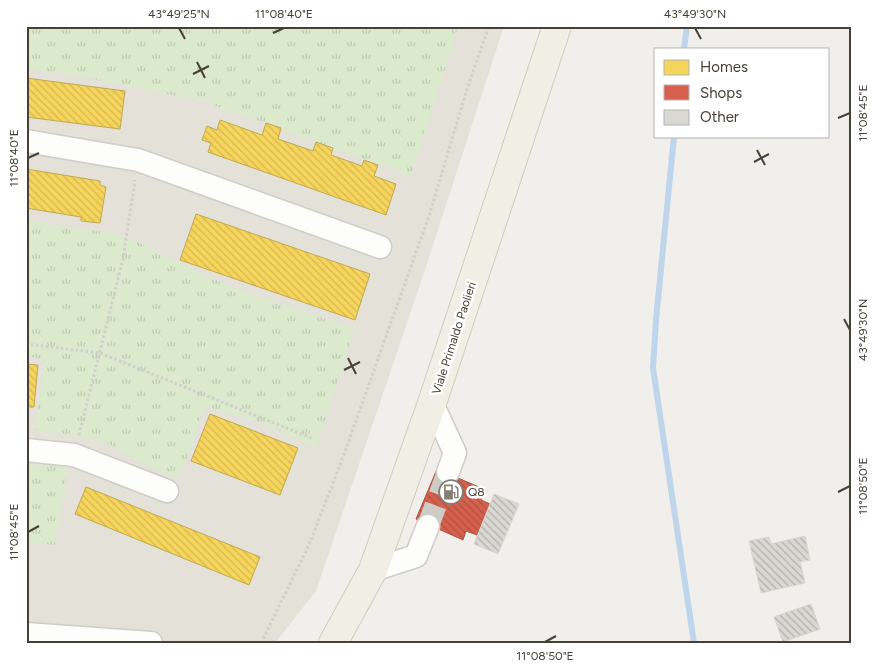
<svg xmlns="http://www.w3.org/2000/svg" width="877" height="669" viewBox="0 0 877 669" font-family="Figtree,sans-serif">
  <defs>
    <pattern id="park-tufts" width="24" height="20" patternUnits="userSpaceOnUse" patternTransform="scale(1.25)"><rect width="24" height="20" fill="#dbe9cd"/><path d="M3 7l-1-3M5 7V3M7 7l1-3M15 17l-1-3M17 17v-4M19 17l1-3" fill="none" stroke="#bdc9b1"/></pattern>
    <pattern id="homes-back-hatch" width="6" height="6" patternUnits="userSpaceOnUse" patternTransform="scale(1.25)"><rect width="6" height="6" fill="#f6d55c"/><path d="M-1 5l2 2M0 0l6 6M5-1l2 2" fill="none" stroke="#d4b851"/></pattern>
    <pattern id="shops-back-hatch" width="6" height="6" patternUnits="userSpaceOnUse" patternTransform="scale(1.25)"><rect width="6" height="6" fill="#d6604d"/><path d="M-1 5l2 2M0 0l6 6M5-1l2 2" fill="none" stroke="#af5141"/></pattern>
    <pattern id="building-back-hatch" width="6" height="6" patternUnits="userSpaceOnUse" patternTransform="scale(1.25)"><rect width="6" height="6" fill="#dad8d3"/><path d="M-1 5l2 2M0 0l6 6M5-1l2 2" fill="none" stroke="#b3b1ac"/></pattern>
  </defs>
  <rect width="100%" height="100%" fill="#f0efeb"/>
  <path fill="#e3e1d8" d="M26,26H504L424,273L316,591L275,643H26Z"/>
  <g fill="url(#park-tufts)">
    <path d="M26,26H445L457,30L411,176L205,102L126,85L26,68Z"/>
    <path d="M26,220L122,235L235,289L355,329L316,447L257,421L204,407L184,467L173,478L103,441L34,429L45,359L26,357Z"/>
    <path d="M26,463L68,468L55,545L26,543Z"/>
  </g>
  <g fill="url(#homes-back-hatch)" stroke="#c1a951">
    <path d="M26,78L125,91L120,129L26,117Z"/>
    <path d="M220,120L262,135L266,123L281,128L278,139L313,151L316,142L333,148L331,155L362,166L364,160L378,165L374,176L396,184L386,215L208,152L211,143L202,140L207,126L217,130Z"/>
    <path d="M26,169L100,181V185L106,187L100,223L81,221V217L26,208Z"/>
    <path d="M196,214L370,274L355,320L180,260Z"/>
    <path d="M26,364L38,365L34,407H26Z"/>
    <path d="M210,414L298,448L280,495L191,461Z"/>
    <path d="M86,487L260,557L249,585L75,514Z"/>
  </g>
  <path fill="url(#shops-back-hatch)" stroke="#ab5746" d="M437,469L486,490L481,500L490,504L477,535L466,531L463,540L416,519Z"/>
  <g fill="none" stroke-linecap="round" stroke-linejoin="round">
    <g stroke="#bed5eb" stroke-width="6">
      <path d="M684,49L687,26"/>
      <path d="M674,136L656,320L653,368L694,643"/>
    </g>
  </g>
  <g fill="url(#building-back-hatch)" stroke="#d8d6d1">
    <path d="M494,494L519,504L498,554L474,544Z"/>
    <path d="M805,536L810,560L800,562L805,583L761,593L749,541L769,537L771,544Z"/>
    <path d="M811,604L820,629L783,642L774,617Z"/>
  </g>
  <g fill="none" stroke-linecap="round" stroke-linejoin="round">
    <path stroke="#ceccc7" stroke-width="22" stroke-dasharray="22 11" stroke-linecap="butt" d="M428,526L448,472"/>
    <g stroke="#cecdc8" stroke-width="25">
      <g id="minor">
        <path d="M26,141L138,160L380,247"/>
        <path d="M432,403L455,453L448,472"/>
        <path d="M26,450L74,455L167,491"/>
        <path d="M373,570L416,556L428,526"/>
        <path d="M26,634L151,643"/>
      </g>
    </g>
    <g stroke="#d1ccba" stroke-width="30">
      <path id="major" d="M333,643L373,570L432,403L557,26"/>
    </g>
    <g stroke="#d1cfcb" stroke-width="3" stroke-dasharray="2.5 2.5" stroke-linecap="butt">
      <path d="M26,344L100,353L314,439"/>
      <path d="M79,435L123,259L135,180"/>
      <path d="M261,643L309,545L343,457L429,216L467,89L489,26"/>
    </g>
    <use href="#minor" stroke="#fdfdfc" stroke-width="22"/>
    <use href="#major" stroke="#f0eee5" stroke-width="28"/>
  </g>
  <path fill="none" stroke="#464137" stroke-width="2" d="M179,28L185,39M695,28L701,39M273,33L284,28M197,62L205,78M193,74L209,66M838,118L850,113M757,150L765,165M28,158L39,153M754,162L769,154M844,319L850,330M348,358L356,374M344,370L360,362M838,492L850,486M28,532L39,526M545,642L556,636"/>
  <defs>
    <g id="fuel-ring" transform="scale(1.25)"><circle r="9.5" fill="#fff" stroke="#827e76" stroke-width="1.5"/><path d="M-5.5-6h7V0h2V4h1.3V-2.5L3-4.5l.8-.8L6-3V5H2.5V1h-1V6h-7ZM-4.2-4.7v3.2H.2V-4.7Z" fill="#827e76"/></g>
  </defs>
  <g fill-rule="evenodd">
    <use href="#fuel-ring" x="451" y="492"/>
  </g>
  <g text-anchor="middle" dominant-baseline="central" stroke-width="5" stroke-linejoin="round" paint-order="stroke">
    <g font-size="12" fill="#464137" stroke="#fff">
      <text transform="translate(454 338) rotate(-72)">Viale Primaldo Paolieri</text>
    </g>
    <g font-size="12" fill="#464137" stroke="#fff" text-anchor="start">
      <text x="468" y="492">Q8</text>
    </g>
  </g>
  <rect width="877" height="669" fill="none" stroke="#ffffff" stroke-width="55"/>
  <rect x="654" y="48" width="175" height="90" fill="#ffffff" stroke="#b5b3af"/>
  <rect x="664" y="60" width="25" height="15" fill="#f6d55c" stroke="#b5b3af"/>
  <text x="700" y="72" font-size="15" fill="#464137">Homes</text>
  <rect x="664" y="85" width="25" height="15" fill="#d6604d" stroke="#b5b3af"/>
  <text x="700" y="98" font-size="15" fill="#464137">Shops</text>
  <rect x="664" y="110" width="25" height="15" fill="#dad8d3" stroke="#b5b3af"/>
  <text x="700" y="122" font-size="15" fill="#464137">Other</text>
  <rect x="28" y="28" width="822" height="614" fill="none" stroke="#464137" stroke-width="2"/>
  <g font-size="12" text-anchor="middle" fill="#464137">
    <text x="179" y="18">43°49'25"N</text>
    <text x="284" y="18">11°08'40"E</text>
    <text x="695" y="18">43°49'30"N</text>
    <text transform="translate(863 113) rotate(-90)" y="4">11°08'45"E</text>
    <text transform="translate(14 158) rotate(-90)" y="4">11°08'40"E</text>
    <text transform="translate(863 330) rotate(-90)" y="4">43°49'30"N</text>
    <text transform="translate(863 486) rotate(-90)" y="4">11°08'50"E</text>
    <text transform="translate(14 532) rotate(-90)" y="4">11°08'45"E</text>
    <text x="545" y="660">11°08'50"E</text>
  </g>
</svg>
